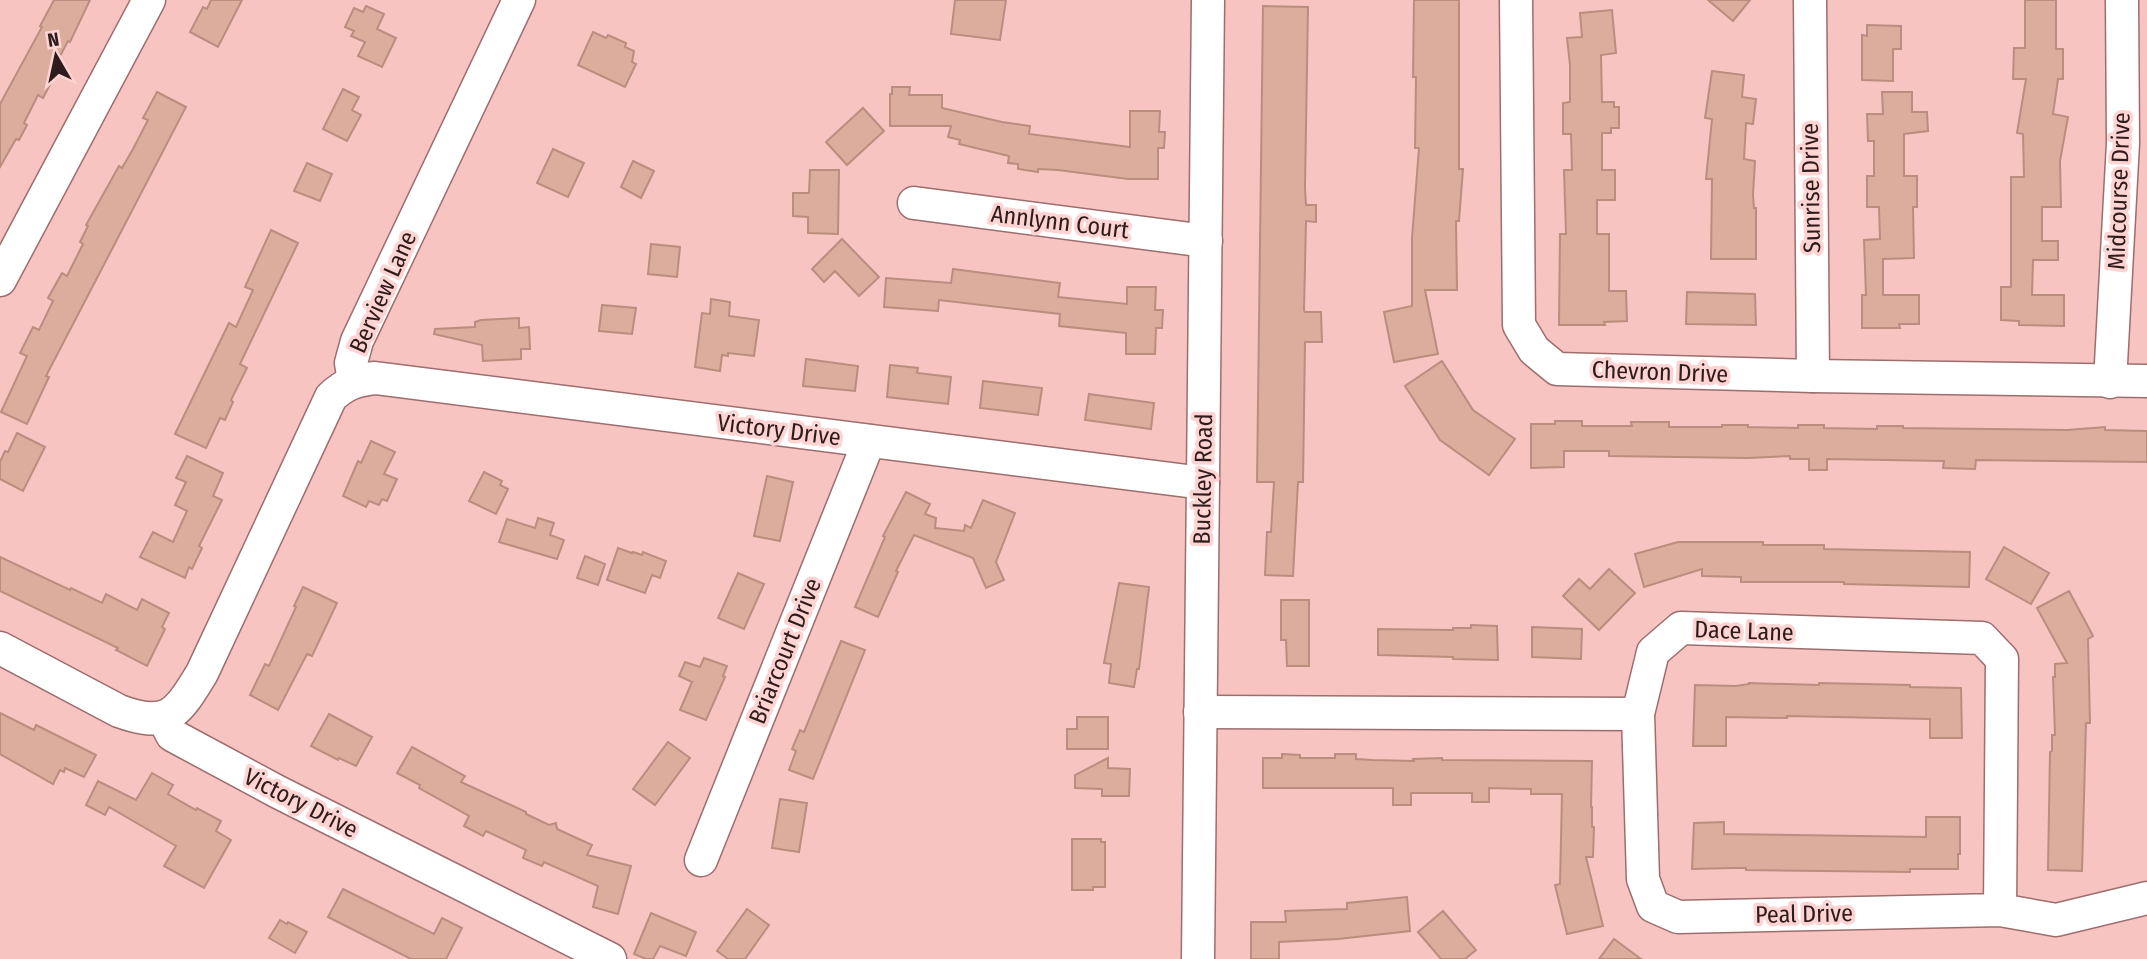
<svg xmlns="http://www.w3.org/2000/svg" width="2147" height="959" viewBox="0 0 2147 959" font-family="'Fira Sans Condensed',sans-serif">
  <rect width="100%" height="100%" fill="#f8c4c2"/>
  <g fill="#dcad9d" stroke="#ba8d7e" stroke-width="2">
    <path d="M54,0H90L70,42L68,41L52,71L56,73L43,98L38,95L24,123L27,125L19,140L16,139L0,167V104L42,27L40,26Z"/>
    <path d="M211,0H242L218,47L190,32L203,7L207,9Z"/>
    <path d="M955,0H1006L1000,40L951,34Z"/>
    <path d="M1414,0H1459V169H1463L1459,221H1456L1457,290H1425L1438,354L1394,362L1384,312L1412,306V238L1419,148H1415L1416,77H1413Z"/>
    <path d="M1708,0H1750L1733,21Z"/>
    <path d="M2025,0H2056V49H2063V79H2058L2053,114L2068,117L2060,161L2061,207H2042V241H2058V260H2033L2032,295H2064V326L2019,325V321L2001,320V287H2011V177H2024L2023,134L2017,133L2026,79H2013L2014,48H2025Z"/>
    <path d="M366,6L384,14L377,29L396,38L382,67L358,56L365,42L351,36L354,31L345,27L354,8L363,12Z"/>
    <path d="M1263,6L1308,7L1305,188L1306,205H1316V222L1306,221L1304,310L1305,312H1321L1322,342H1305L1303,482H1298L1293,576L1265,575L1267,532H1271L1274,482H1257Z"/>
    <path d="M1612,10L1616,53L1601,55L1602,102H1614V107H1619V128H1611V133H1602V170H1615V200H1597V234H1609V291H1626L1627,321L1604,322L1605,325H1559L1560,234H1566L1564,170H1572L1571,134H1563V103L1570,102V65L1567,38L1582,37L1580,13Z"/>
    <path d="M1867,25L1901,26V49H1893V81L1862,80V35L1867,36Z"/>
    <path d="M593,32L606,38L608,35L626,43L625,47L634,51L632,62L636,64L625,87L578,65Z"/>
    <path d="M1712,71L1744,75L1742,97L1756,99L1753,124L1746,123L1744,159L1755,161L1753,195L1754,208H1756V259H1711L1712,179H1706L1712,119L1705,118Z"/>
    <path d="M892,87H910L909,95H942V108L1002,122L1030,126L1029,134L1130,147V111H1160L1159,132H1165L1164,148H1158V179H1128L1058,170L1038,169V172L1018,169V164L1008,163L1009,156L959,144L960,140L948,137L951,126H890V94H892Z"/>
    <path d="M343,89L359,97L352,110L361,115L347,141L323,129Z"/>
    <path d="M157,92L186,107L46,376L49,377L27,424L1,412L27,356L20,353L33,327L39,330L53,301L48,298L62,273L67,276L83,244L80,242L88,226L86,225L119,166L122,168L133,149L148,120L143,118Z"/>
    <path d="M1882,92H1912V112H1927L1928,131L1904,134V176H1917V207H1913L1914,258L1883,259V295H1919V324H1899L1900,328H1862V295H1866L1864,240L1880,239L1879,207H1867V176H1874V141H1868L1867,114H1883Z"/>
    <path d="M863,108L884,131L847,165L826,142Z"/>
    <path d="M553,149L584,163L568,197L537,183Z"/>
    <path d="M633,161L654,171L641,198L621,187Z"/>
    <path d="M307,163L332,174L320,201L294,191Z"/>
    <path d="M810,170H839L838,234L808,233V217L793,216V193H809Z"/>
    <path d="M271,230L298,243L240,364L247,368L231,400L233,402L225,420L220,418L206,448L175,434L229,323L236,327L253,290L245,287Z"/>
    <path d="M842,239L879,277L859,296L835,271L824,282L812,269Z"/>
    <path d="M651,244L680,247L677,277L648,274Z"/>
    <path d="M953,269L1060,283L1058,297L1127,304V287H1156L1155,310H1163L1162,328H1156L1155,354H1126V333L1059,326L1060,314L939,300L938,311L884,307L886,278L951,283Z"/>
    <path d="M1687,292L1755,294L1756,325L1686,324Z"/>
    <path d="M711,299L730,302L729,316L759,320L754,356L728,353V356L722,355L720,371L695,367L702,313L710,314Z"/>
    <path d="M602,305L636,308L632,334L599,331Z"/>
    <path d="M519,318V328L529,327L530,349H521V359L483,361L482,345L434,334L435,329L475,327V322L481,320Z"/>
    <path d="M806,359L858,366L855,391L803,386Z"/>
    <path d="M1442,361L1473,410L1515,439L1489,475L1440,440L1405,386Z"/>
    <path d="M890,365L918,368L917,373L951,377L948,404L887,397Z"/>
    <path d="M983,381L1042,388L1038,415L980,408Z"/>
    <path d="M1089,394L1154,403L1151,429L1085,420Z"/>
    <path d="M1555,421H1582V426H1632L1631,422H1669V427H1722V425H1748V427L1798,428V425H1824V428L1877,429V426H1903V428L2067,430L2105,427V430L2147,431V462L1976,460L1975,469L1943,468L1944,461L1827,459V470H1809V459H1790V456L1748,458L1609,456V451H1564V467L1531,468V424H1555Z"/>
    <path d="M17,433L45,447L23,491L0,479V462L5,451L8,452Z"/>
    <path d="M371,441L395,452L384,474L397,479L387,501L382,499L379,505L369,501L366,507L343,496L358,461L361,463Z"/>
    <path d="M187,456L223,473L213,496L222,500L199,546L202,548L192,569L189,567L185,578L140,557L153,532L173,542L187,511L175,505L186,482L176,478Z"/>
    <path d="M484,472L502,481L500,485L508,489L496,514L469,501Z"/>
    <path d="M767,476L793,482L780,541L754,536Z"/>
    <path d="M906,492L930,504L925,514L936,518L935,528L964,531L965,525L971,528L983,500L1015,513L996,562L1004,580L986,588L973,558L914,535L896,571L898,572L878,617L855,607L885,537L883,536Z"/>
    <path d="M538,518L554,523L550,535L564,540L557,559L499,542L507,519L535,528Z"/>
    <path d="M1678,542H1763V545H1824V549L1970,552L1969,587L1844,584V582H1741V577L1702,576V569L1644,587L1635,554Z"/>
    <path d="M2004,547L2049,573L2031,604L1986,579Z"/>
    <path d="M618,548L632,553L633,552L642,555L643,552L666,561L660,578L652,575L645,593L607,580Z"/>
    <path d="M585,556L605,564L598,585L577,578Z"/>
    <path d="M0,557L70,590L71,588L102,603L106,594L137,610L142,599L169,613L162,627L165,629L147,666L116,650L118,648L0,591Z"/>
    <path d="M1609,569L1635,593L1599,630L1563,596L1579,579L1590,589Z"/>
    <path d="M738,573L764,584L744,629L718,618Z"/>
    <path d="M1119,583L1149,587L1139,669H1137L1134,687L1109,683L1111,664L1104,663Z"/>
    <path d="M303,587L337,603L312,656L307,654L278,710L250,695L265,664L269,666L296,607L294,606Z"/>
    <path d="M2069,591L2093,636L2088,639L2090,723H2086L2082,871L2048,870L2050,752L2052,751V735H2055L2053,677H2055V664L2067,663L2037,608Z"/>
    <path d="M1281,600H1309V666H1287L1286,640H1281Z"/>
    <path d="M1471,625L1497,626L1498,660L1453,659V657L1378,655V629L1453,630V628H1471Z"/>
    <path d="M1532,627L1582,629L1581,659L1532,657Z"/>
    <path d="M841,641L865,650L813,779L789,770L796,751L792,749L800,730L804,732Z"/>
    <path d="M704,658L727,666L723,676L725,677L706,720L680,710L692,682L679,676L685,662L700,667Z"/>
    <path d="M1749,683L1819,685V683L1910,685V687L1961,688L1962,738H1930V719L1787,716V718L1726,717V746H1693L1695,685L1736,686L1749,684Z"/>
    <path d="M0,713L34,730L36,725L96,755L84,777L65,768L64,772L60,770L53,784L0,754Z"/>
    <path d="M329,714L372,737L356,766L339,758L338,760L311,746Z"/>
    <path d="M1077,717H1108V749H1067V729H1077Z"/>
    <path d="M668,742L690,758L655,805L633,789Z"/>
    <path d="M412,747L465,776L461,782L526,812V814L549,825L556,823L557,829L592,845L587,855L631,866L618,914L593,907L598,886L544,862L542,866L523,858L526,850L486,831L483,836L464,826L469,816L419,788L420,785L397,773Z"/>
    <path d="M1282,754L1300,755V758H1335V754H1356V759L1373,760L1414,761L1413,759L1442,758V760L1592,761L1591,807H1592V827H1594L1593,857H1586L1603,926L1567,934L1555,885L1560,884L1562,794H1531V789L1489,788V802H1472V793H1411V805H1393V788H1263V758H1282Z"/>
    <path d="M1108,758V768L1130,769L1129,796H1102V789L1075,788V775Z"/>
    <path d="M152,773L173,785L168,794L196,810L197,808L221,821L216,831L231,840L204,888L164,866L176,846L109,807L105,815L86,805L98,781L136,800Z"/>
    <path d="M780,799L807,803L799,852L772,848Z"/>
    <path d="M1926,817H1960V854H1958V869H1910V872L1746,870V868H1733L1692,869L1694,823L1724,822V834L1926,837Z"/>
    <path d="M1072,839H1101V842H1105V887H1093V890H1072Z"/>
    <path d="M343,889L434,934L442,918L462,928L446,959H411L328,917Z"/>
    <path d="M1407,897L1410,931L1338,939L1279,942V959H1251V922H1286L1285,911L1347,909V903Z"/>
    <path d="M747,909L769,925L745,959H728L717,951Z"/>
    <path d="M1443,911L1476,950L1465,959H1441L1418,932Z"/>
    <path d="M651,913L696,932L686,956L660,946L653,959H646L634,954Z"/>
    <path d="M280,920L287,924L288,922L307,932L295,953L269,938Z"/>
    <path d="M1614,939L1641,959H1599Z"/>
  </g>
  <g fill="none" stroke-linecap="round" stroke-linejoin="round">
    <g stroke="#9c6e6d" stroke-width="35">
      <g id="minor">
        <path d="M1516,0L1519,325L1534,350L1557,369L1813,376L2147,381"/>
        <path d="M1810,0L1813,376"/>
        <path d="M914,203L1206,241"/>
        <path d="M0,280L149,0"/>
        <path d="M354,381L351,363L357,341L519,0"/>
        <path d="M2110,382L2123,143L2122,0"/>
        <path d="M0,648L119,711C168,729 177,714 202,673L331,397C345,384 356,380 375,378L1203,483"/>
        <path d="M1200,712L1638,714"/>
        <path d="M163,717L172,735L278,792L610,959"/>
        <path d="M701,860L869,441"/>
        <path d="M2000,910L2002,659L1982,638L1681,628L1653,652L1638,714L1643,879L1653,906L1678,917L2000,910L2056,920L2147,898"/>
        <path d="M1198,959L1208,0"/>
      </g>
    </g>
    <use href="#minor" stroke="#fff" stroke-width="32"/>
  </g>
  <g text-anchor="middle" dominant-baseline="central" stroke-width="7" stroke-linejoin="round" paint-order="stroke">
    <g font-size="24" fill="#2e1b1b" stroke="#fed4d2">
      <text transform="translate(1811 188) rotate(-91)">Sunrise Drive</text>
      <text transform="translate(2119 191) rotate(-88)">Midcourse Drive</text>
      <text transform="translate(1060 222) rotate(7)">Annlynn Court</text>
      <text transform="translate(383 292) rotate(-66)">Berview Lane</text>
      <text transform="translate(1660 372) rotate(2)">Chevron Drive</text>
      <text transform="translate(779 430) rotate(7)">Victory Drive</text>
      <text transform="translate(1203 479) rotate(-89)">Buckley Road</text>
      <text transform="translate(1744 631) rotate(2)">Dace Lane</text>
      <text transform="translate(785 651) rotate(-68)">Briarcourt Drive</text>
      <text transform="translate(301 803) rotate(27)">Victory Drive</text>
      <text transform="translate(1804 914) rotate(-1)">Peal Drive</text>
    </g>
  </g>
  <g transform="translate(56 56) rotate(351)" stroke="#fed4d2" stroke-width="5" paint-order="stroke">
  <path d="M0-5L12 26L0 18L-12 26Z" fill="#2e1b1b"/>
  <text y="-10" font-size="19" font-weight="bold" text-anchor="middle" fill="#2e1b1b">N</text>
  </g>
</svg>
